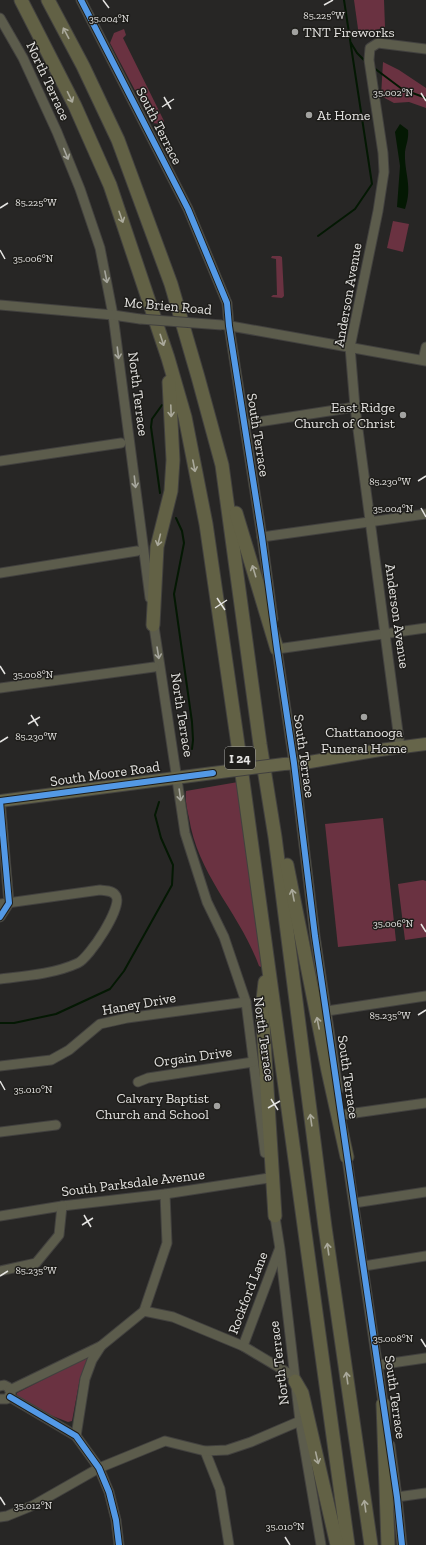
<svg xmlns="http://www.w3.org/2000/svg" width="426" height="1545" viewBox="0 0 426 1545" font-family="'Zilla Slab',serif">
  <rect width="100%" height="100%" fill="#272625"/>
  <g fill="#6a3241">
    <path d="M354,0H384L385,27L359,36Z"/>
    <path d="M124,29L126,35L123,38L164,121L162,124L152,123L149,117L110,43L114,33Z"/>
    <path d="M383,62L399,70L426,88V108L409,102L394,103L381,96Z"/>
    <path d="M393,221L409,224L403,252L387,248Z"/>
    <path d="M272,256H280L282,257L284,296L282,298L271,297L273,295H277L276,259L271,258Z"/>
    <path d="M238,782L263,968L259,966C240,913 198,876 189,818C187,809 185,800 186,791Z"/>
    <path d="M383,818L396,941L338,947L325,824Z"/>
    <path d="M423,880L426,881V937L405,940L398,884Z"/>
    <path d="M86,1358L88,1360L80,1378L72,1421L68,1422L50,1415L17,1396V1393Z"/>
  </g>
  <path fill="#041803" d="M400,124L408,130C409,139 406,144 405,152C404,173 413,186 405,209L397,207L400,166L395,132Z"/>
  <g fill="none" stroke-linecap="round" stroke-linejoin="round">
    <g stroke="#041803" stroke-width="2">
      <path d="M351,43L357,53L365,61"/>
      <path d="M374,68L402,89L426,98"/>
      <path d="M318,236L355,209L372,184L344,0"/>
      <path d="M160,493L151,427L152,419L162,405"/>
      <path d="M176,518L182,531L184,543L174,594L192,722L193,740L192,749"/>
      <path d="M0,1023H14L56,1014L110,989L124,971L172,885L173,865L161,838L155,815L159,802"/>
    </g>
    <g stroke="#42413f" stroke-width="11">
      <g id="minor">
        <path d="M81,0L188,209L227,303L229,326L262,537L273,619"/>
        <path d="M0,18L23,58L57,132L80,189L100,248L113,315L150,598"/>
        <path d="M0,305L113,315L140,319"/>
        <path d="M225,325L426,361"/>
        <path d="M423,360L426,347"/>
        <path d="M245,424L355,407"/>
        <path d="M0,461L121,443"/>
        <path d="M262,537L426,514"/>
        <path d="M0,573L137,551"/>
        <path d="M153,620L185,833L207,902L224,937L246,1002L265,1153"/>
        <path d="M276,643L294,763L315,936L338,1090"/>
        <path d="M277,649L426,628"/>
        <path d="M0,688L154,667"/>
        <path d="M400,747L355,407L350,347L378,211L384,172L383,153L369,60L370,48L378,43L426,49"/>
        <path d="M0,800L9,903L0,917"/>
        <path d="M0,904L100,890C106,891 113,890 116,896C123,907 89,958 78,963C54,974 26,976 0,979"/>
        <path d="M327,1011L426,996"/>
        <path d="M0,1066L51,1060L69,1050L100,1024L127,1018L246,1002"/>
        <path d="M138,1082L148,1078L253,1062"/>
        <path d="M341,1115L426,1103"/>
        <path d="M0,1132L56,1125"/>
        <path d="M346,1152L384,1409"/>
        <path d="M354,1203L426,1192"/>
        <path d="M274,1211L280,1249L300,1421L321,1545"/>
        <path d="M0,1216L62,1206L165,1194L269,1178"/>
        <path d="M364,1266L426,1256"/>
        <path d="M0,1271L36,1263L59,1235L62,1206"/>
        <path d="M144,1311L167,1243L165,1194"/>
        <path d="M243,1346L279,1250"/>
        <path d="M378,1365L426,1358"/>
        <path d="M0,1386L4,1385L8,1387L11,1393L7,1399H0"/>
        <path d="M10,1390L101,1346L144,1311L173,1317L243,1346L295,1377"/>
        <path d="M10,1397L76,1436L99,1468L109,1492L116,1520L119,1545"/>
        <path d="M76,1436L85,1379L92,1360L101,1346"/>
        <path d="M390,1445L397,1497L402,1545"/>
        <path d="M205,1451L220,1489L229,1545"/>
        <path d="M397,1497L426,1493"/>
        <path d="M0,1517L7,1516L34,1505L99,1468L165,1441L205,1451L227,1450L251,1442L300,1421"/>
      </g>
    </g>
    <g stroke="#42413f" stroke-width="14">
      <g id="major">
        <path d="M284,764L304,763L380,750L426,744"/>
        <path d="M0,801L213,773"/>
      </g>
    </g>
    <g stroke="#42413f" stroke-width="15">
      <g id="highway">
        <path d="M21,0L75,106L110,185L168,358L185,417L206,524L237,738L348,1545"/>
        <path d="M48,0L83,66L118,140L171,284L198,377L222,465L260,744L275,837L325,1227L371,1545"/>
        <path d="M236,513L277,649"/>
        <path d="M153,625L157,547L171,491L173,460L169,382"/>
        <path d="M287,865L328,1071L347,1157"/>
        <path d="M265,982L262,1008L275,1216"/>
        <path d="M295,1381L302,1393L337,1545"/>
        <path d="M383,1404L388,1545"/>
      </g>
    </g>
    <use href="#minor" stroke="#5c5c4c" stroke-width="9"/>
    <use href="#major" stroke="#66654a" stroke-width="12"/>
    <use href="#highway" stroke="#626145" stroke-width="13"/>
    <g stroke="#42413f" stroke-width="11" stroke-linecap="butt">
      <path id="minor-bridge" d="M140,319L222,325"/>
    </g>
    <g stroke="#42413f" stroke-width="14" stroke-linecap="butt">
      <path id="major-bridge" d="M213,773L284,764"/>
    </g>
    <use href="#minor-bridge" stroke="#5c5c4c" stroke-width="9"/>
    <use href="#major-bridge" stroke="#66654a" stroke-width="12"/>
    <g stroke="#1e1d1a" stroke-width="8">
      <g id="cycleway">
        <path d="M81,0L188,209L227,303L229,326L262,537L277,649L294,763L315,936L397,1497L402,1545"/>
        <path d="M0,801L213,773"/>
        <path d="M0,917L9,903L0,801"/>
        <path d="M10,1397L76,1436L99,1468L109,1492L116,1520L119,1545"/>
      </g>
    </g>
    <use href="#cycleway" stroke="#5399e6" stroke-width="6"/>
  </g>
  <defs><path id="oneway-shaft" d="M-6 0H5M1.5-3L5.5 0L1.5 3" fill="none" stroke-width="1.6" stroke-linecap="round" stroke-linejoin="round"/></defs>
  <g stroke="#aaa99b">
    <use href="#oneway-shaft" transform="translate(66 33) rotate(-118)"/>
    <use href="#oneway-shaft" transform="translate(70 97) rotate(64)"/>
    <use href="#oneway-shaft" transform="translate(121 217) rotate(71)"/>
    <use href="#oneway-shaft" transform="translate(162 340) rotate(72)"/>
    <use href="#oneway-shaft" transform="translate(171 411) rotate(88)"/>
    <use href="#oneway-shaft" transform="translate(194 466) rotate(79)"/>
    <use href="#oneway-shaft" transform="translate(159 540) rotate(104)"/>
    <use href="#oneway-shaft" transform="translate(254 571) rotate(-107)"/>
    <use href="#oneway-shaft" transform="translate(293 895) rotate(-101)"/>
    <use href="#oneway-shaft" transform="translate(318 1023) rotate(-101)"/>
    <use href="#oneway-shaft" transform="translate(311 1120) rotate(-98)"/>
    <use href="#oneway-shaft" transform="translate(328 1249) rotate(-98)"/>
    <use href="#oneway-shaft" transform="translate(347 1378) rotate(-98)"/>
    <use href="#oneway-shaft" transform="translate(317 1458) rotate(77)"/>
    <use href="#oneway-shaft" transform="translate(365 1506) rotate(-98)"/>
  </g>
  <g stroke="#a7a79e">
    <use href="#oneway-shaft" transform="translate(66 154) rotate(68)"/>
    <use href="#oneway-shaft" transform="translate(106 277) rotate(79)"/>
    <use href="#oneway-shaft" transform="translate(118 353) rotate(83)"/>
    <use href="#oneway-shaft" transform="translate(135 482) rotate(83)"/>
    <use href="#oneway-shaft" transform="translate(158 653) rotate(81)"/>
    <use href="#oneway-shaft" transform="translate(180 795) rotate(82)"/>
  </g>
  <path fill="none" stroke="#e5e4e2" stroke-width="1.5" d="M103,0L109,8M324,5L333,0M421,93L426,101M164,97L171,109M162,107L174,99M0,208L8,203M0,250L5,259M418,481L426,476M421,508L426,517M217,598L225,610M215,608L227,600M0,666L5,674M31,715L38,726M28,724L40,717M0,742L8,737M421,924L426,932M418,1015L426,1010M0,1081L5,1090M271,1099L278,1110M268,1108L280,1101M84,1215L91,1227M82,1225L93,1218M0,1276L8,1271M421,1339L426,1347M0,1497L5,1505M285,1537L290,1545"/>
  <g fill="#a2a2a0" stroke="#1e1d1a" stroke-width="1.5">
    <circle cx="295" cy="32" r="4"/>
    <circle cx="309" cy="115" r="4"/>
    <circle cx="403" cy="415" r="4"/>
    <circle cx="364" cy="717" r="4"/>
    <circle cx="217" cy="1106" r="4"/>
  </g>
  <g text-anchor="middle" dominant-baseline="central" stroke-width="3" stroke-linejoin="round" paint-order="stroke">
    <rect fill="#1e1d1a" stroke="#a9a8a6" stroke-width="1" x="225" y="747" width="30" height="22" rx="3"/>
    <g font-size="13" font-weight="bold" fill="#e5e4e2">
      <text x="240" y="758">I 24</text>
    </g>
    <g font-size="14" fill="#e5e4e2" stroke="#1e1d1a" text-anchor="start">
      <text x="303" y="32">TNT Fireworks</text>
      <text x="317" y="115">At Home</text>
      <text x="395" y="407" text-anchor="end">East Ridge<tspan x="395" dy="16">Church of Christ</tspan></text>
      <text x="364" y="732" text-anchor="middle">Chattanooga<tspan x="364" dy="16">Funeral Home</tspan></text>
      <text x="209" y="1098" text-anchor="end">Calvary Baptist<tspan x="209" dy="16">Church and School</tspan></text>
    </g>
    <g font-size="14" fill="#e5e4e2" stroke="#1e1d1a">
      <text transform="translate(48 81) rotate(65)">North Terrace</text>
      <text transform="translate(159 126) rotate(63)">South Terrace</text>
      <text transform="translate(348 295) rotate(-80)">Anderson Avenue</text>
      <text transform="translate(168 306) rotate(5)">Mc Brien Road</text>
      <text transform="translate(138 394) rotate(83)">North Terrace</text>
      <text transform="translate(258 435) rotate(81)">South Terrace</text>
      <text transform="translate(397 616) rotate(82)">Anderson Avenue</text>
      <text transform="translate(182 715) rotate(81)">North Terrace</text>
      <text transform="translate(304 756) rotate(82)">South Terrace</text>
      <text transform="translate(105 774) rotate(-8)">South Moore Road</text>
      <text transform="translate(139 1004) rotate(-10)">Haney Drive</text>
      <text transform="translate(264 1039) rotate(82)">North Terrace</text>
      <text transform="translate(193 1057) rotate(-8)">Orgain Drive</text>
      <text transform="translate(348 1077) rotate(82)">South Terrace</text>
      <text transform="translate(133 1183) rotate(-7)">South Parksdale Avenue</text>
      <text transform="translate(248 1293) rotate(-69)">Rockford Lane</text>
      <text transform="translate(279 1363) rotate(-97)">North Terrace</text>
      <text transform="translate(395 1397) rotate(82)">South Terrace</text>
    </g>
  </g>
  <g font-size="10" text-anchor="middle" fill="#e5e4e2" stroke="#1e1d1a" stroke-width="3" stroke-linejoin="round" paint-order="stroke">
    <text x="324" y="19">85.225°W</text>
    <text x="109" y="22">35.004°N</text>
    <text x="393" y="96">35.002°N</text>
    <text x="36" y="206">85.225°W</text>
    <text x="33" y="262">35.006°N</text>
    <text x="390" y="485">85.230°W</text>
    <text x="393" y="512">35.004°N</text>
    <text x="33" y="678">35.008°N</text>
    <text x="36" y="740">85.230°W</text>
    <text x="393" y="927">35.006°N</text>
    <text x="390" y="1019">85.235°W</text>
    <text x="33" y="1093">35.010°N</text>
    <text x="36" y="1274">85.235°W</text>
    <text x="393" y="1342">35.008°N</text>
    <text x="33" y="1509">35.012°N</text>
    <text x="285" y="1530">35.010°N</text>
  </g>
</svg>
